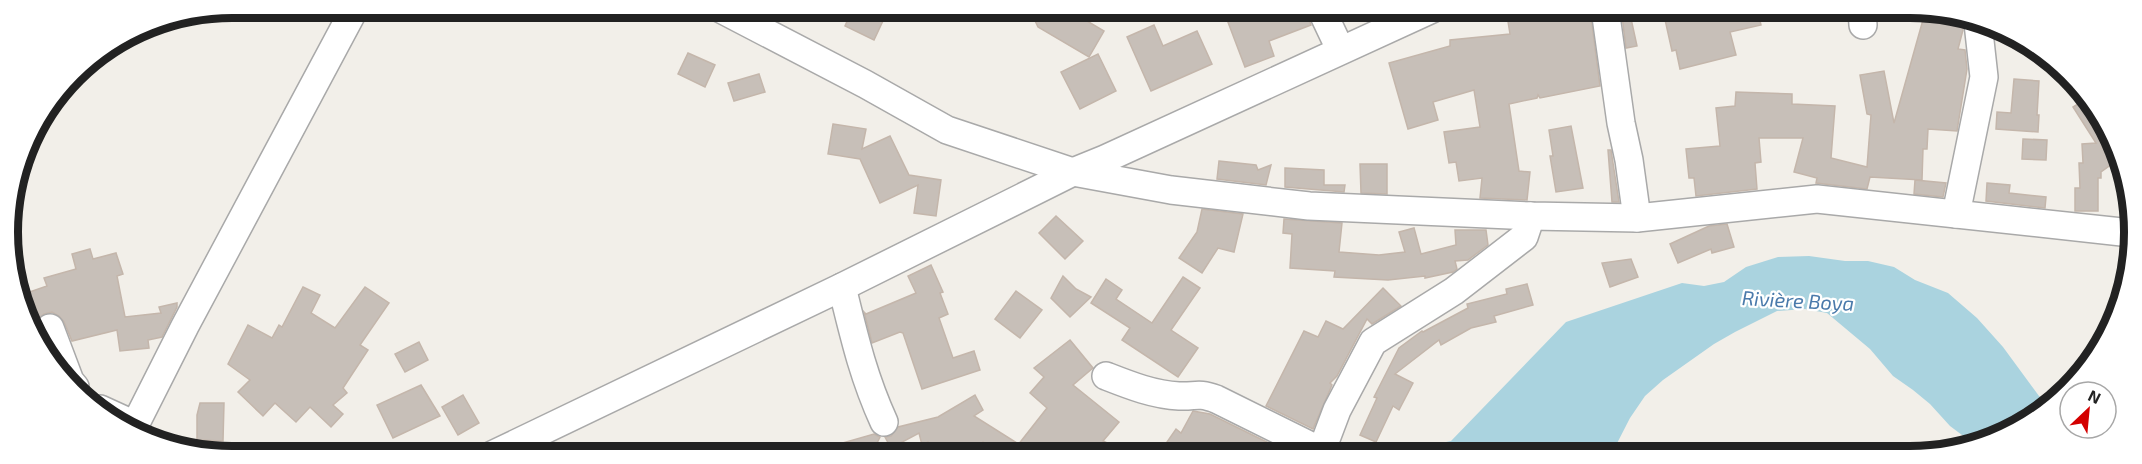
<svg xmlns="http://www.w3.org/2000/svg" width="2142" height="464" viewBox="0 0 2142 464" font-family="'Exo 2',sans-serif">
  <rect width="100%" height="100%" fill="#f2efe9"/>
  <path fill="#aad3df" d="M1809,256L1845,261H1868L1894,267L1915,280L1948,293L1977,318L2003,347L2039,396L2051,404L2009,433L1974,444L1950,426L1930,404L1913,390L1893,376L1870,349L1827,313L1805,309L1777,311L1735,332L1714,344L1663,380L1645,396L1630,418L1611,455H1416L1417,448L1451,441L1566,322L1682,283L1704,286L1724,282L1746,267L1778,257Z"/>
  <g fill="#c7bfb8" stroke="#c4b6ab" stroke-width="1.5">
    <path d="M853,8H889L874,40L845,26Z"/>
    <path d="M1029,8H1057L1067,20L1072,12L1104,31L1089,57L1038,27Z"/>
    <path d="M1223,9H1305L1311,25L1269,41L1274,56L1245,67Z"/>
    <path d="M1506,9H1590L1600,86L1540,98L1538,95L1537,98L1509,104L1519,171L1530,172L1527,200L1480,198L1482,178L1459,181L1456,162L1449,163L1444,132L1480,127L1474,90L1433,102L1438,120L1408,129L1389,63L1450,46V40L1510,34Z"/>
    <path d="M1690,9H1722L1724,16L1757,9L1761,25L1730,32L1736,55L1680,69L1676,50L1672,51L1664,15Z"/>
    <path d="M1926,9H1940L1963,18V30L1958,49L1965,50L1967,69L1957,131L1928,129L1927,149H1923L1922,180L1870,177L1867,189L1816,183L1817,178L1794,172L1803,138H1759L1761,162L1755,163L1757,189L1696,196L1694,178H1689L1686,149L1720,146L1716,108L1735,106L1736,92L1792,94V104L1835,106L1831,158L1867,167L1871,115L1867,114L1860,75L1884,71L1894,123Z"/>
    <path d="M1630,14L1637,46L1626,48L1622,16Z"/>
    <path d="M1154,25L1163,46L1197,31L1212,64L1151,91L1127,37Z"/>
    <path d="M688,53L715,65L705,87L678,74Z"/>
    <path d="M1098,54L1116,91L1080,109L1061,72Z"/>
    <path d="M759,74L765,92L734,101L728,83Z"/>
    <path d="M2014,79L2039,81L2037,115H2039L2038,132L1996,129L1997,112L2011,113Z"/>
    <path d="M2089,97L2119,159L2101,172V178H2098V211H2075V188H2080L2079,163H2083L2082,144L2096,143L2073,107Z"/>
    <path d="M833,124L866,129L862,149L890,136L909,175L941,180L936,216L914,213L918,185L880,203L860,159L828,154Z"/>
    <path d="M1571,126L1583,188L1556,192L1550,156H1553L1549,130Z"/>
    <path d="M2023,139L2047,140L2046,160L2022,159Z"/>
    <path d="M1608,150H1611L1619,202H1612Z"/>
    <path d="M1219,161L1256,165L1258,170L1271,165L1266,185L1217,179Z"/>
    <path d="M1360,164H1387V194L1361,193Z"/>
    <path d="M1285,168L1324,170V185H1345L1344,192L1285,187Z"/>
    <path d="M1915,180L1946,183L1943,197L1914,194Z"/>
    <path d="M1987,183L2010,185L2009,193L2046,197L2045,208L1986,201Z"/>
    <path d="M1202,209L1243,214L1234,252L1218,248L1202,273L1179,258L1197,232Z"/>
    <path d="M1056,216L1083,241L1065,259L1039,233Z"/>
    <path d="M1284,219L1342,223L1339,252L1379,255L1405,252L1399,232L1414,228L1421,254L1456,245L1455,230H1486L1488,245L1468,260L1455,261L1457,269L1453,272L1425,278V276L1388,280L1334,277L1335,271L1290,268L1292,234L1283,233Z"/>
    <path d="M1727,224L1734,247L1712,253L1711,249L1678,263L1670,244L1709,226Z"/>
    <path d="M90,249L93,259L116,253L123,274L117,276L125,317L161,313L159,307L177,303V307L162,337L148,340L149,348L120,351L117,330L72,341L64,322L59,316L52,312L44,314L38,319L34,326L35,334L19,304L18,296L47,286L44,278L76,269L72,254Z"/>
    <path d="M1631,259L1638,277L1610,287L1602,263Z"/>
    <path d="M931,265L943,292L940,293L948,314L939,318L953,358L974,351L980,370L922,389L903,333L900,332L872,343L864,312L866,314L916,293L908,276Z"/>
    <path d="M1063,276L1076,289L1091,297L1070,317L1051,298Z"/>
    <path d="M1183,277L1200,288L1171,330L1198,348L1178,377L1122,340L1130,328L1091,303L1106,279L1122,290L1116,299L1152,323Z"/>
    <path d="M1527,284L1533,305L1494,316L1496,322L1471,328L1441,345L1439,340L1395,374L1413,383L1399,410L1393,406L1376,442L1360,435L1377,398L1374,397L1399,348L1422,331L1423,332L1468,308L1467,304L1507,294L1506,289Z"/>
    <path d="M303,287L320,295L311,313L335,328L365,287L389,303L360,345L368,350L343,388L347,393L333,405L343,414L331,427L310,407L296,422L275,403L263,416L238,392L250,380L228,364L248,325L272,338L279,325L282,327Z"/>
    <path d="M1383,288L1401,306L1372,324L1367,319L1337,376L1330,383L1332,385L1313,429L1266,406L1304,331L1318,337L1326,321L1343,329Z"/>
    <path d="M1016,291L1042,310L1020,338L995,319Z"/>
    <path d="M1070,340L1093,368L1073,385L1119,422L1103,441L1132,455H1030L1018,445L1047,408L1030,393L1044,377L1034,368Z"/>
    <path d="M419,342L428,360L405,372L395,354Z"/>
    <path d="M421,385L440,416L393,438L377,405Z"/>
    <path d="M463,395L479,423L458,435L442,407Z"/>
    <path d="M975,395L983,410L974,416L1017,443L1010,455H1002L983,442L971,455H941L928,442L922,445L919,433L891,448L885,437L891,436L898,427L938,417Z"/>
    <path d="M200,403H224L223,441L197,440V415Z"/>
    <path d="M1193,411L1210,414L1293,455H1158L1176,429L1181,433Z"/>
    <path d="M874,434L880,437L871,455H819L818,450Z"/>
  </g>
  <g fill="none" stroke-linecap="round" stroke-linejoin="round">
    <g stroke="#a9a9a9" stroke-width="30">
      <g id="minor">
        <path d="M719,8L865,84L947,130L1073,172L1171,190L1309,206L1531,216L1637,218L1817,199L2131,233"/>
        <path d="M1321,9L1340,49"/>
        <path d="M1605,9L1621,123L1629,160L1637,218"/>
        <path d="M1862,9L1863,25"/>
        <path d="M1956,214L1984,77L1978,23"/>
        <path d="M842,287C854,336 863,376 884,422"/>
        <path d="M50,328L70,381L75,387"/>
        <path d="M1106,376C1129,385 1154,395 1179,396C1196,397 1197,392 1216,399L1321,451"/>
        <path d="M100,409L135,425"/>
        <path d="M132,431L185,326L355,8"/>
        <path d="M492,455L842,287L1073,172L1105,159L1432,9"/>
        <path d="M1320,455L1337,410L1373,342L1454,291L1524,237L1531,216"/>
      </g>
    </g>
    <use href="#minor" stroke="#fff" stroke-width="27"/>
  </g>
  <g text-anchor="middle" dominant-baseline="central" stroke-width="4.5" stroke-linejoin="round" paint-order="stroke">
    <g font-size="20" font-style="italic" fill="#4a7aab" stroke="#fff">
      <text transform="translate(1798 300) rotate(3)">Rivière Boya</text>
    </g>
  </g>
  <path d="M0 0H2142V464H0ZM232 18H1910A214 214 0 0 1 2124 232V232A214 214 0 0 1 1910 446H232A214 214 0 0 1 18 232V232A214 214 0 0 1 232 18Z" fill="#fff" fill-rule="evenodd"/>
  <path fill="none" stroke="#222" stroke-width="8" d="M232 18H1910A214 214 0 0 1 2124 232V232A214 214 0 0 1 1910 446H232A214 214 0 0 1 18 232V232A214 214 0 0 1 232 18Z"/>
  <g transform="translate(2088 410) rotate(26)"><circle r="28" fill="#ffffff" stroke="#a7a7a7" stroke-width="1.5"/>
  <path d="M0-4.5L10 22L0 15L-10 22Z" fill="#d40000"/>
  <text y="-9" font-size="16" font-weight="bold" text-anchor="middle" fill="#222222">N</text>
  </g>
</svg>
